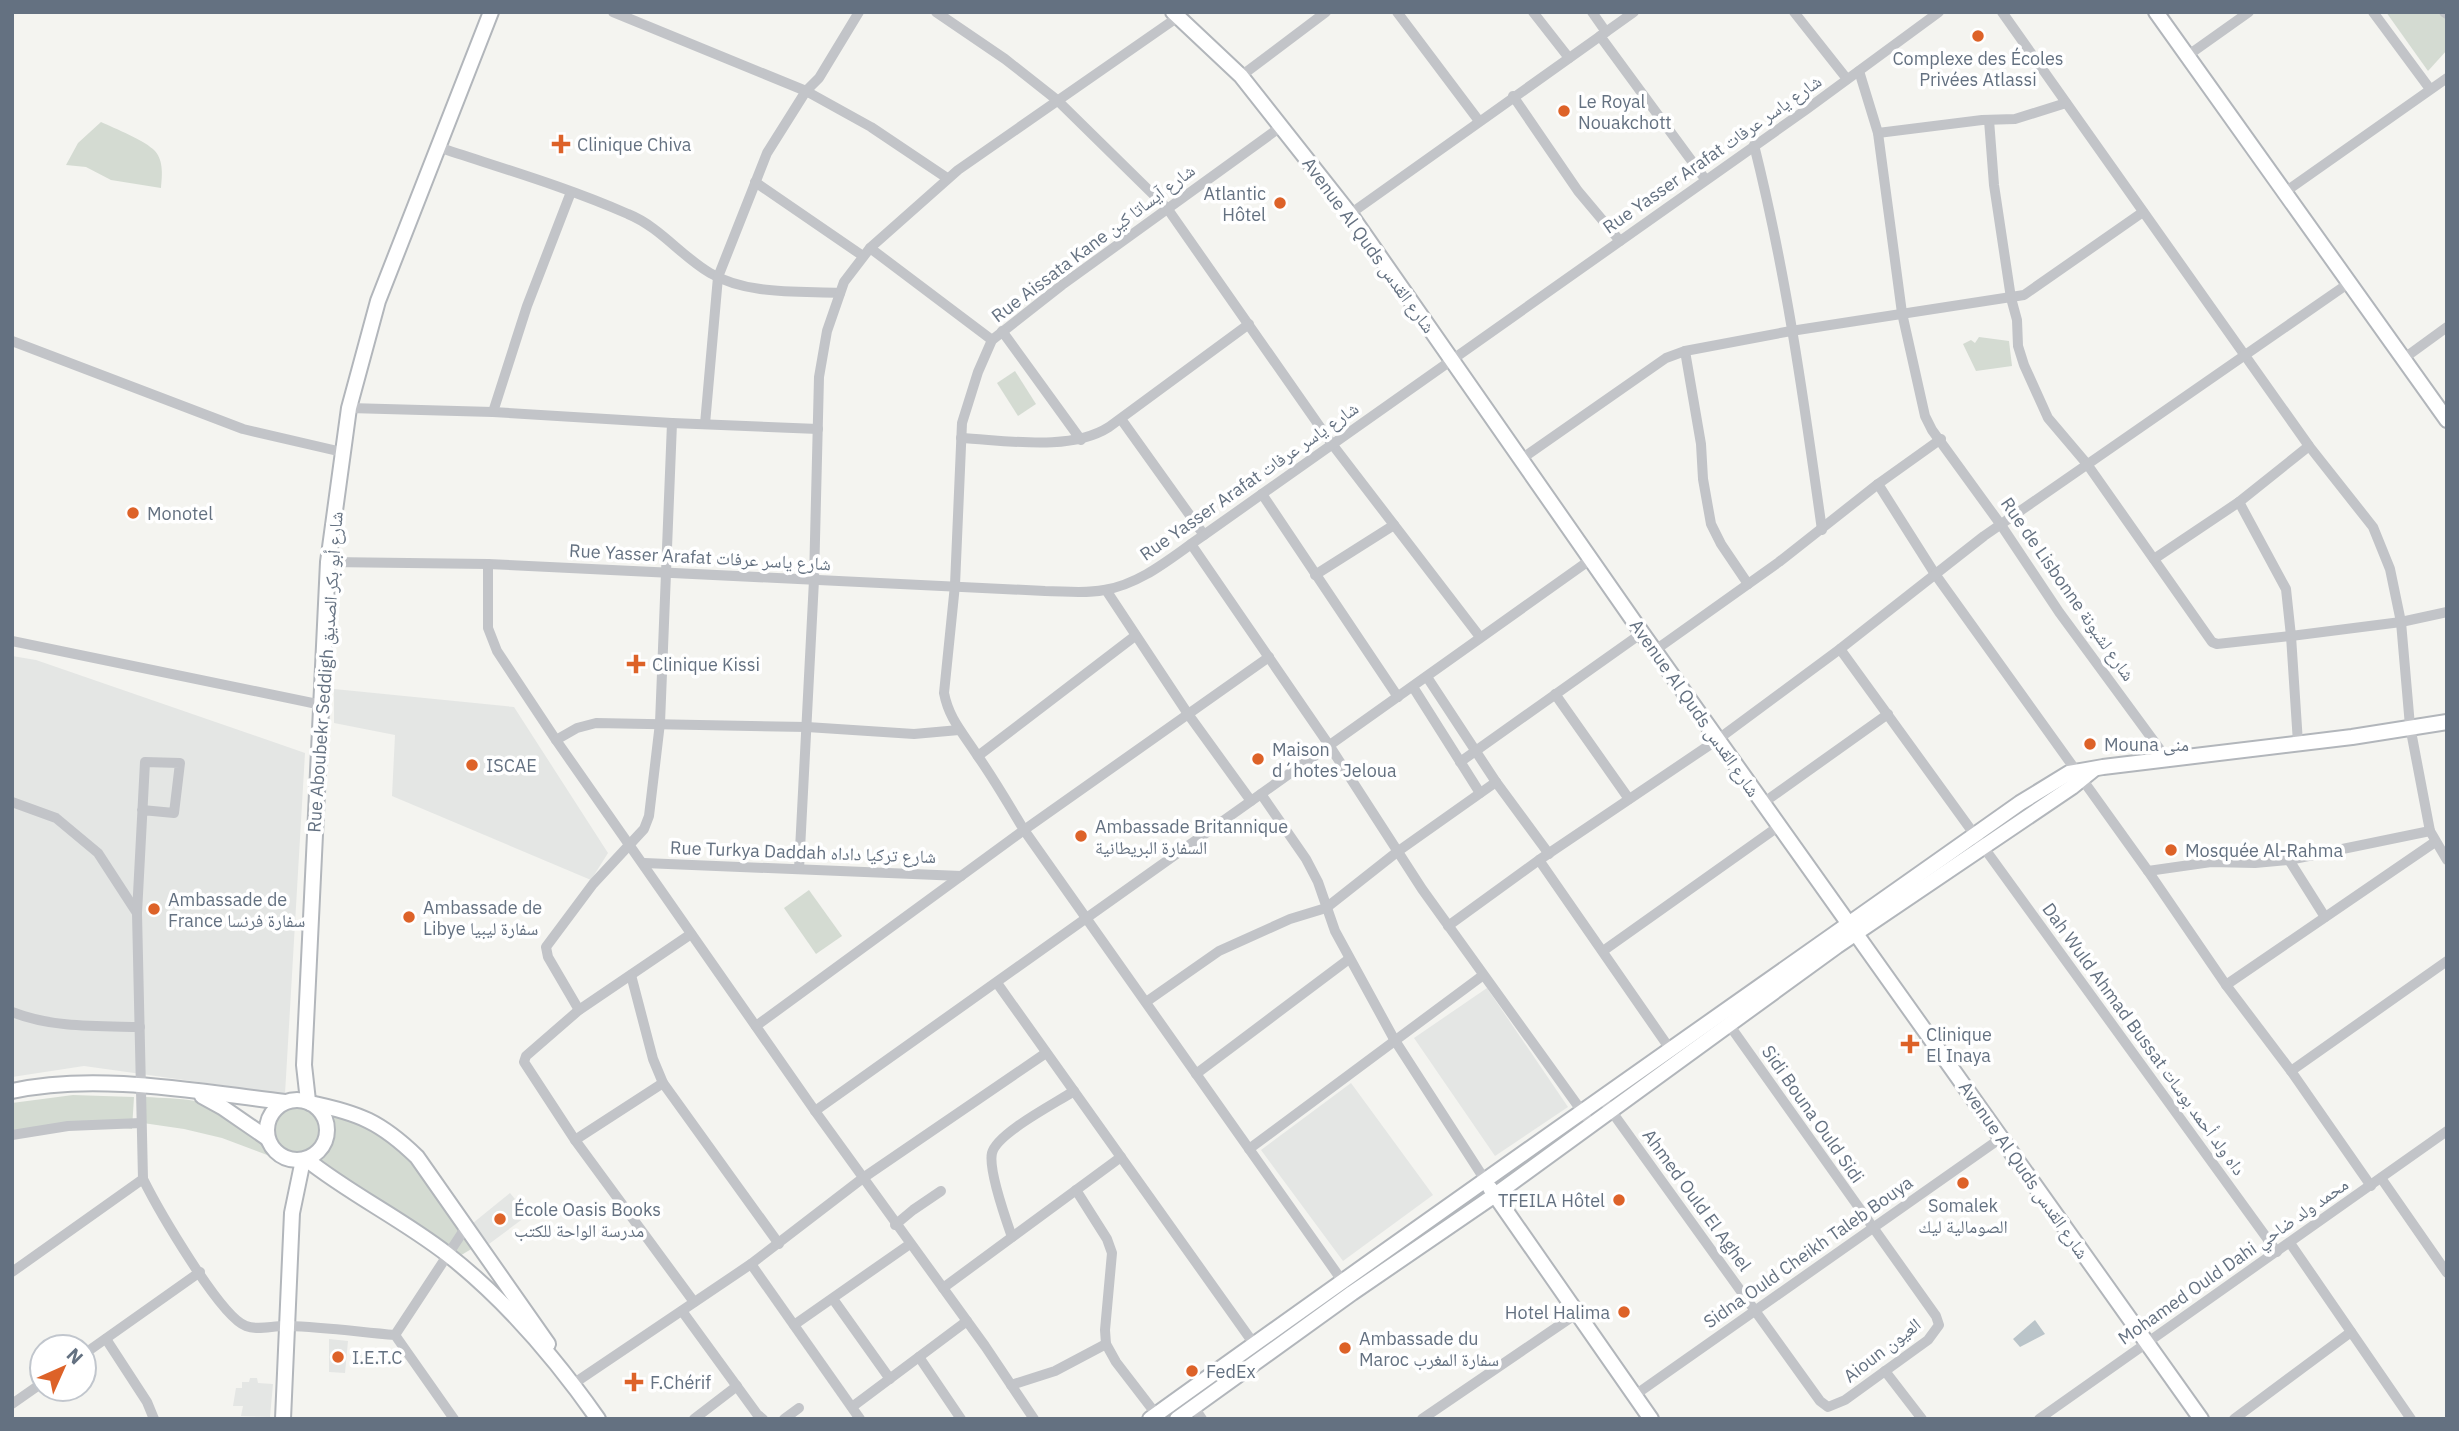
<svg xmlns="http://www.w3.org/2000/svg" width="2459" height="1431" viewBox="0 0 2459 1431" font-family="'IBM Plex Sans','Noto Naskh Arabic',sans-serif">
  <rect width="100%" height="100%" fill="#f4f4f0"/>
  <g fill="#e4e6e4">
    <path d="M12,656L36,660L305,753L285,1094L84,1066L12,1077Z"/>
    <path d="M334,689L514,707L608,853L591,880L392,796L395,735L334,723Z"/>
    <path d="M1487,988L1568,1107L1495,1156L1414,1038Z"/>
    <path d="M1351,1083L1433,1195L1343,1261L1261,1150Z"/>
    <path d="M510,1193L528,1215L489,1244L473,1223Z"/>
    <path d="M329,1339L348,1341L345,1373L329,1372Z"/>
    <path d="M250,1378H257L258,1383L273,1384L270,1417L241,1416L243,1406H233L236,1388H242V1382H249Z"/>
  </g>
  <g fill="#d4dbd2">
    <path d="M2386,12L2447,13V50L2428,71Z"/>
    <path d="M101,122C114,128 146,141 155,151C164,161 162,177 161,188L111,180L86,167L66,165L78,143Z"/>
    <path d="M1979,337L2009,341L2012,366L1976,371L1963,344L1971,340L1975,343Z"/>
    <path d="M1015,371L1036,404L1018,416L997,383Z"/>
    <path d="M809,890L842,936L816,954L784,908Z"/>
    <path d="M73,1095L134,1097L132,1129L99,1125L12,1130V1103Z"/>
    <path d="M146,1097C162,1098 179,1098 195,1101C227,1107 257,1133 275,1158L222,1138L184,1129L143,1123Z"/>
    <circle cx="296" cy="1129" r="23"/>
    <path d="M328,1113C348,1119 367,1125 384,1137C417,1158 449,1215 473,1248L458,1257L316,1166C331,1150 338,1134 328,1113Z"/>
  </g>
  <path fill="#bac4c9" d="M2035,1320L2045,1334L2020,1347L2013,1339Z"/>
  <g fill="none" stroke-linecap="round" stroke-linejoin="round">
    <g stroke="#b2b6bb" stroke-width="18">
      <g id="secondary">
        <path d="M1173,12L1241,76L1350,214L1642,633L2201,1419"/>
        <path d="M2156,12L2447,420"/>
        <path d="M12,1091C97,1072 199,1092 285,1102"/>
        <path d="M202,1096L222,1107L267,1138"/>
        <circle cx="297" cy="1130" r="30"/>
        <path d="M308,1101L304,1065L328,562L349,408L378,301L491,12"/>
        <path d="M310,1103C359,1113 381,1122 417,1157L548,1344"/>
        <path d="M306,1159C350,1194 402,1219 447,1254C506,1300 555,1358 598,1419"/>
        <path d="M1490,1188L1651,1419"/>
        <path d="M283,1419L292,1213L303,1160"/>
        <path d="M1150,1419C1439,1211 1730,1008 2020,803L2069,773L2103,767L2352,737L2447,722"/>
        <path d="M1177,1419L1352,1293L1495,1195L1837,946L2072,787L2093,770"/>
      </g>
    </g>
    <g stroke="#c2c4c8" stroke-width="10">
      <path d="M613,12L806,91L871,127L947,178"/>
      <path d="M936,12L1005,59L1057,100L1167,208L1332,444L1480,637"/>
      <path d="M1397,12L1479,121"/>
      <path d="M1533,12L1569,58"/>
      <path d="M1592,12L1606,32"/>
      <path d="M1794,12L1847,79"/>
      <path d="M2002,12L2309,446L2373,527L2390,569L2401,622L2410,726L2430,831L2447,860"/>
      <path d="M2373,12L2430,89"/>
      <path d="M2444,12L2447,14"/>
      <path d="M1600,36L1705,179"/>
      <path d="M2187,56L2249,12"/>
      <path d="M1859,71L1878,133L1902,313L1925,416L1932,430L2001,525L2059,612L2167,759"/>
      <path d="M1241,76L1326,12"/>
      <path d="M1513,96L1578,191L1620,241"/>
      <path d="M1989,120L1994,185L2011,298L2017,320L2018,346L2024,365L2048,418L2087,464L2212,642L2217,644L2291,636L2298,743"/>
      <path d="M1282,126L1062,285L992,340L978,372L962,423L955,585L944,693C949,719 963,733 977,755C994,779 1009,805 1024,830L1343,1282"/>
      <path d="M1878,133L1982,120L2015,119L2066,103"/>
      <path d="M1754,145C1786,272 1804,401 1822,530"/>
      <path d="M438,147C501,168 567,187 628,214C660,227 681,256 710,273C747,295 798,291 840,293"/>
      <path d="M755,182L863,256"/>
      <path d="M2285,192L2447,78"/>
      <path d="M1350,214L1634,12"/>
      <path d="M870,248L992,340"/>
      <path d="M1002,331L1081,440"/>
      <path d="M12,341L243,429L342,452"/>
      <path d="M1685,351L1701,444L1703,479L1711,524L1721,544L1748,584"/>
      <path d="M2403,359L2447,327"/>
      <path d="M349,408L493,412L672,423L818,429"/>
      <path d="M493,412L527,306L571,192"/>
      <path d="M1121,419L1204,535"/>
      <path d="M705,424L718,277L767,153L806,91L819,78L859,12"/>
      <path d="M961,438C1005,440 1070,452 1109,427L1249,324"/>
      <path d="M1520,460L1666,358L1685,351L1791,331L2024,295L2143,212"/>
      <path d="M1878,484L1935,574L2148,871L2226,985L2291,1071L2371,1186"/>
      <path d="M1262,494L1398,697"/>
      <path d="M2239,502L2286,589L2291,636L2401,622L2447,612"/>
      <path d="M1191,544L1329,745L1422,889L1586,1117"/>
      <path d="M2154,559L2239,502L2309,446"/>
      <path d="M328,562L488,564L1045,591C1064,591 1085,594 1104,590C1142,584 1173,556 1204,535L1807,109L1939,12"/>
      <path d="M488,564V628L497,651L556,740L815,1111L985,1346L1034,1419"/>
      <path d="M1315,575L1394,525"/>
      <path d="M1106,590L1188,714L1251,801"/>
      <path d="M12,641L322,705"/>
      <path d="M1840,649L2277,1252"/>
      <path d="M1654,651L1779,562L1878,484L1941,439"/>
      <path d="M1427,677L1496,782L1549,854"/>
      <path d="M1413,687L1480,793"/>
      <path d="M1555,694L1629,799"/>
      <path d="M556,740L577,728L596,723L807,727L914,734L959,730"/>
      <path d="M978,756L1135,636"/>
      <path d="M1460,762L1642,633"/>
      <path d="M1261,794L1306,859L1318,882L1335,931L1394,1039L1485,1180"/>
      <path d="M12,802L56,818L98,853L137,913L143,1179C157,1207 220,1317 246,1326C259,1331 274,1325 288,1326C324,1327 359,1332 395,1335L454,1419"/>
      <path d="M1763,803L1888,714"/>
      <path d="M1539,860L1670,1049"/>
      <path d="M2289,860L2325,917"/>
      <path d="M644,863L961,876"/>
      <path d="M799,869L814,580L819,377L827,331L844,282L870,248L958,170L1178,17"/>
      <path d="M2148,871L2211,862L2255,863L2289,860L2430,831"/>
      <path d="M137,913L145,762L180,763L174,813L142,810"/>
      <path d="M1448,926L1539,860L1717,740L1840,649L1984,536L2349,283"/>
      <path d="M691,934L579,1010L526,1056L524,1062L575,1140L694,1302"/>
      <path d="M1603,951L1779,826"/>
      <path d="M631,975L653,1059L663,1083L779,1244"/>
      <path d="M997,983L1254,1344"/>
      <path d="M2226,985L2435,842"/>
      <path d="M1146,1002L1219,951L1290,919L1326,908L1397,852L1496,782"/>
      <path d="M579,1010L548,957L546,947L593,884L644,829L649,816L660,723L672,423"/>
      <path d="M12,1012C53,1028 97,1026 140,1027"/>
      <path d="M756,1026L1024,830L1269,657"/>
      <path d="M2291,1071L2447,961"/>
      <path d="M1196,1074L1349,959"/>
      <path d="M1607,1105L1820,1401L1828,1407L1845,1400L1928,1340L1939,1325L1936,1316L1730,1026"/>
      <path d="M815,1111L1590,560"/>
      <path d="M12,1135L68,1126L141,1123"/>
      <path d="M575,1140L663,1083"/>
      <path d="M1249,1149L1482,976"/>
      <path d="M2381,1178L2447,1273"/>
      <path d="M1076,1190L1107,1239L1112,1253L1105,1330L1106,1344L1116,1362L1156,1414"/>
      <path d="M895,1225L913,1210L941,1191"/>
      <path d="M1012,1237C1006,1220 988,1170 992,1153C997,1133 1056,1103 1074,1091"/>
      <path d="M2290,1243L2411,1419"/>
      <path d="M751,1264L860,1419"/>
      <path d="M12,1272L143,1179"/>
      <path d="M943,1288L1121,1157"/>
      <path d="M833,1299L890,1379"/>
      <path d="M682,1311L757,1414L763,1419"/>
      <path d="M794,1325L910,1244"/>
      <path d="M395,1335L466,1227"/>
      <path d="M106,1339L147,1402L154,1419"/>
      <path d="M84,1354L200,1272"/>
      <path d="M919,1357L961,1419"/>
      <path d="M1885,1371L1922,1419"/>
      <path d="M573,1384L751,1264L863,1178L1046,1053"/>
      <path d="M1011,1385L1055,1371L1106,1344"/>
      <path d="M1635,1395L2001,1138"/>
      <path d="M12,1404L42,1383"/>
      <path d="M852,1407L967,1321"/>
      <path d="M1194,1407L1202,1419"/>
      <path d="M694,1419L737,1386"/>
      <path d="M784,1419L799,1408"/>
      <path d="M1422,1419L1579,1312"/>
      <path d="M2039,1419L2447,1131"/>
      <path d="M2234,1419L2351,1332"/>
    </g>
    <use href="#secondary" stroke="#fff" stroke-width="14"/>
  </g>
  <g fill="#dd6228" stroke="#fff" stroke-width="2.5">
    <circle cx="1978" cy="36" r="7"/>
    <circle cx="1564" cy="111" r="7"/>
    <path d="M557.5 133.5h7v7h7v7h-7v7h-7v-7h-7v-7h7z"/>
    <circle cx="1280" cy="203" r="7"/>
    <circle cx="133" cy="513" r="7"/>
    <path d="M632.5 653.5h7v7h7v7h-7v7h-7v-7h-7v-7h7z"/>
    <circle cx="2090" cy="744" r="7"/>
    <circle cx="1258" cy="759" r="7"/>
    <circle cx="472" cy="765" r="7"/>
    <circle cx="1081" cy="836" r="7"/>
    <circle cx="2171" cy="850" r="7"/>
    <circle cx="154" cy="909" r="7"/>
    <circle cx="409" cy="917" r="7"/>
    <path d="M1906.5 1033.5h7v7h7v7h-7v7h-7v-7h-7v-7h7z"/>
    <circle cx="1963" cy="1183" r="7"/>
    <circle cx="1619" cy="1200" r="7"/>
    <circle cx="500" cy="1219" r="7"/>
    <circle cx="1624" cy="1312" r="7"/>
    <circle cx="1345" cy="1348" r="7"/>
    <circle cx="338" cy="1357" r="7"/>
    <circle cx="1192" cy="1371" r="7"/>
    <path d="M630.5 1371.5h7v7h7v7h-7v7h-7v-7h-7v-7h7z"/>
  </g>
  <g text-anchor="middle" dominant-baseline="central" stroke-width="7" stroke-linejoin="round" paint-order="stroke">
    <g font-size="18" fill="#647181" stroke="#fff" text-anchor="start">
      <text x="1978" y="58" text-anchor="middle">Complexe des Écoles<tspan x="1978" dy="21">Privées Atlassi</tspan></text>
      <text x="1578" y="101">Le Royal<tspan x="1578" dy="21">Nouakchott</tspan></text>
      <text x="577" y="144">Clinique Chiva</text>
      <text x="1266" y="193" text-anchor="end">Atlantic<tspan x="1266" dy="21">Hôtel</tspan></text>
      <text x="147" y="513">Monotel</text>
      <text x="652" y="664">Clinique Kissi</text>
      <text x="2104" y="744">Mouna منى</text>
      <text x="1272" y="749">Maison<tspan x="1272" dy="21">d´hotes Jeloua</tspan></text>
      <text x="486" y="765">ISCAE</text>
      <text x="1095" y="826">Ambassade Britannique<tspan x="1095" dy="21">السفارة البريطانية</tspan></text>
      <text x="2185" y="850">Mosquée Al-Rahma</text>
      <text x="168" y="899">Ambassade de<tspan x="168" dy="21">France سفارة فرنسا</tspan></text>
      <text x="423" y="907">Ambassade de<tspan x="423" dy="21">Libye سفارة ليبيا</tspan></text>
      <text x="1926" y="1034">Clinique<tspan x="1926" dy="21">El Inaya</tspan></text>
      <text x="1605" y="1200" text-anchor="end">TFEILA Hôtel</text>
      <text x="1963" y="1205" text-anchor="middle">Somalek<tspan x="1963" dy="21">الصومالية ليك</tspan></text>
      <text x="514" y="1209">École Oasis Books<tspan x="514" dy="21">مدرسة الواحة للكتب</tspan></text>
      <text x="1610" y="1312" text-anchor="end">Hotel Halima</text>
      <text x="1359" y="1338">Ambassade du<tspan x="1359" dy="21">Maroc سفارة المغرب</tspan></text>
      <text x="352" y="1357">I.E.T.C</text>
      <text x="1206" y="1371">FedEx</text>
      <text x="650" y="1382">F.Chérif</text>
    </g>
    <g font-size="18" fill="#647181" stroke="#fff">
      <text transform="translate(1712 154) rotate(-35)">Rue Yasser Arafat شارع ياسر عرفات</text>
      <text transform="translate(1093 243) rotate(-37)">Rue Aissata Kane شارع آيساتا كين</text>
      <text transform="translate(1369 245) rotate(54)">Avenue Al Quds شارع القدس</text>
      <text transform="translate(1249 481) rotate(-35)">Rue Yasser Arafat شارع ياسر عرفات</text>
      <text transform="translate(700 557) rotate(3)">Rue Yasser Arafat شارع ياسر عرفات</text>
      <text transform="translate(2068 589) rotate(55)">Rue de Lisbonne شارع لشبونة</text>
      <text transform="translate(325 672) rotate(-86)">Rue Aboubekr Seddigh شارع أبو بكر الصديق</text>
      <text transform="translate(1695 708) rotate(55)">Avenue Al Quds شارع القدس</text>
      <text transform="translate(803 852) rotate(2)">Rue Turkya Daddah شارع تركيا داداه</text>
      <text transform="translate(2144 1039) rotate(54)">Dah Wuld Ahmad Bussat داه ولد أحمد بوسات</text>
      <text transform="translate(1813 1114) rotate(55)">Sidi Bouna Ould Sidi</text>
      <text transform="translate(2024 1170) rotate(55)">Avenue Al Quds شارع القدس</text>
      <text transform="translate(1697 1200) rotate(54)">Ahmed Ould El Aghel</text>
      <text transform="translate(1808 1252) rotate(-35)">Sidna Ould Cheikh Taleb Bouya</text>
      <text transform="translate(2233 1261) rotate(-35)">Mohamed Ould Dahi محمد ولد ضاحي</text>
      <text transform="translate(1882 1350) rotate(-38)">Aioun العيون</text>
    </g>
  </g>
  <rect width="2459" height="1431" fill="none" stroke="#647181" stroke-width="28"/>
  <g transform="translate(63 1368) rotate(45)"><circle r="33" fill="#ffffff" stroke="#c1c6cd" stroke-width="2"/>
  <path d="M0-5L12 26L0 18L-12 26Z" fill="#dd6228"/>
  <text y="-10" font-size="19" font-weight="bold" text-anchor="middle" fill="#647181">N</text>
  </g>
</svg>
